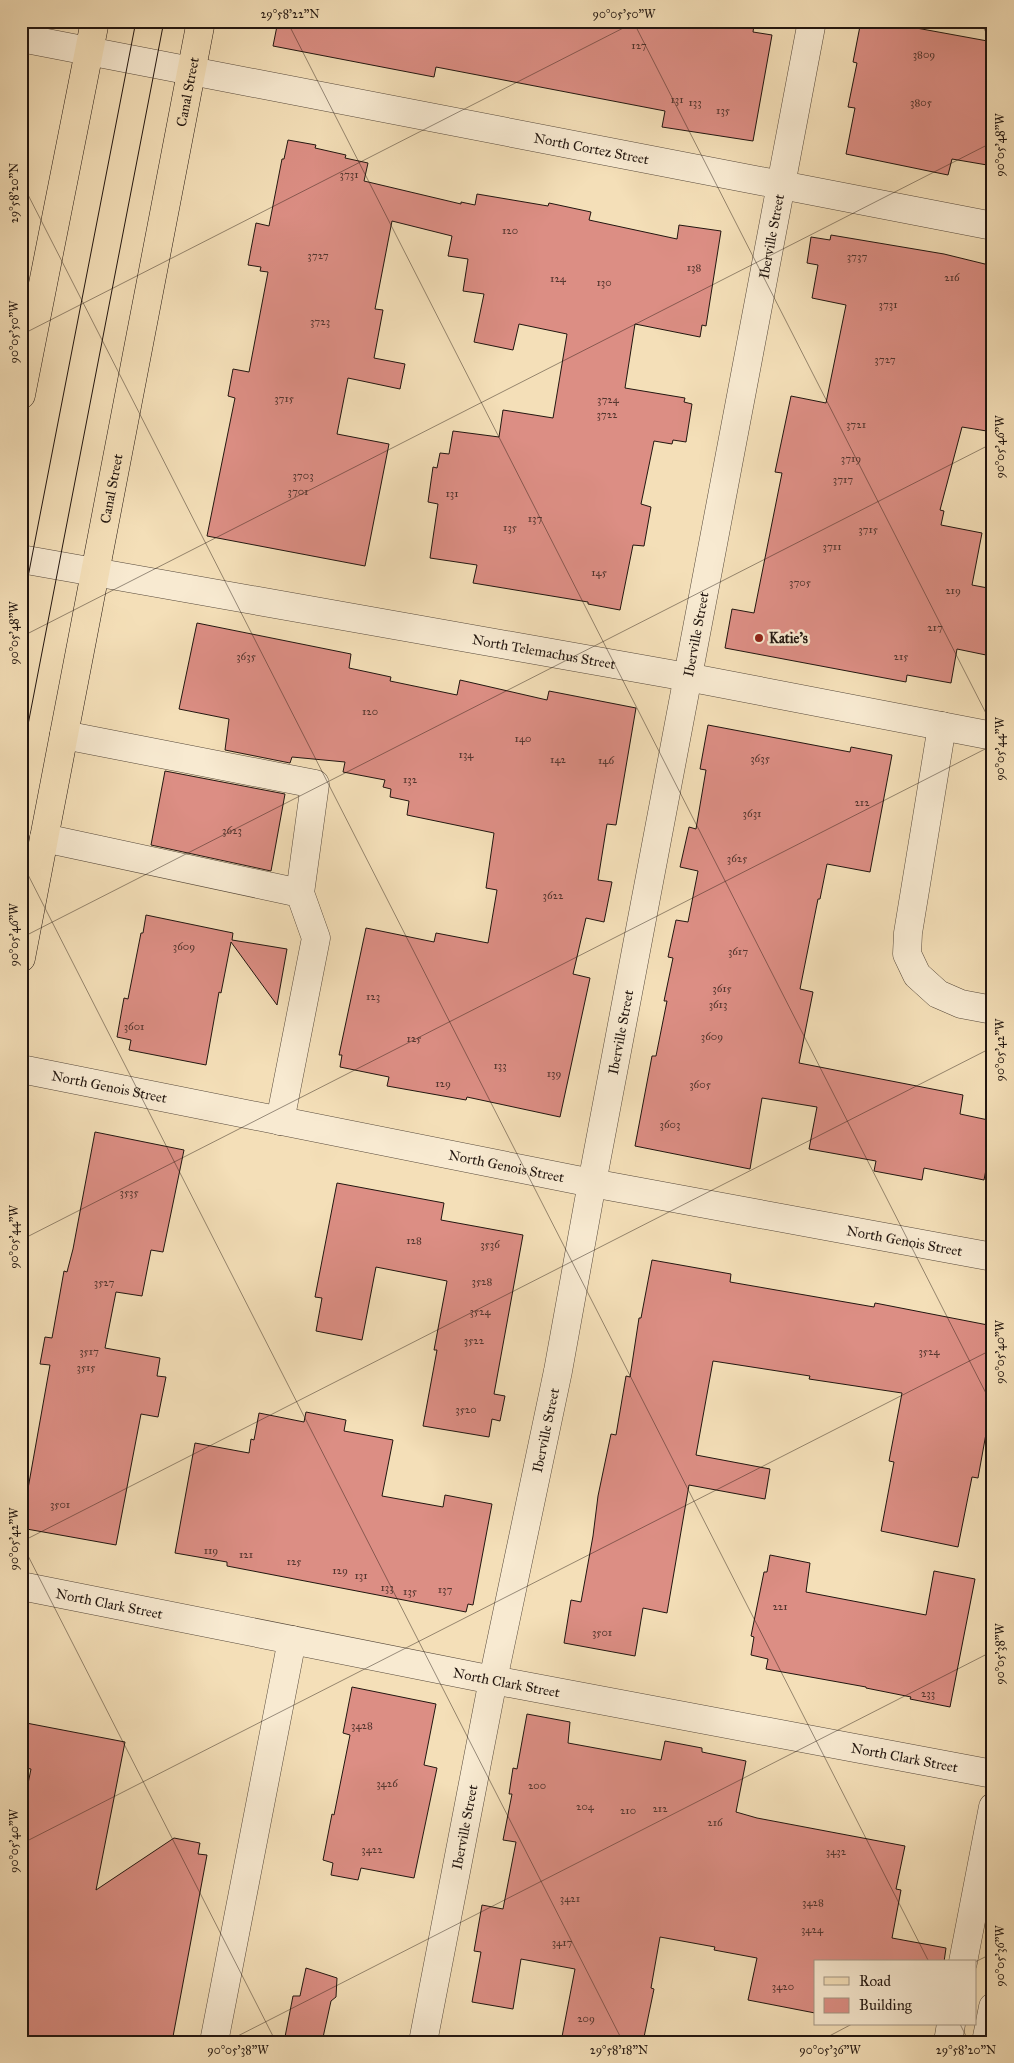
<svg xmlns="http://www.w3.org/2000/svg" width="1014" height="2063" viewBox="0 0 1014 2063" font-family="'IM FELL Great Primer',serif">
  <rect width="100%" height="100%" fill="#f4dfb8"/>
  <filter id="stains"><feTurbulence type="fractalNoise" baseFrequency=".004" numOctaves="4"/><feColorMatrix values="0 0 0 0 .2 0 0 0 0 .09 0 0 0 0 .02 0 0 0 .5 -.17"/></filter>
  <radialGradient id="worn" r=".72"><stop offset=".6" stop-color="#630" stop-opacity="0"/><stop offset="1" stop-color="#630" stop-opacity=".3"/></radialGradient>
  <g fill="#dc8e84" stroke="#221610">
    <path d="M278,21H735L754,25L753,32L772,35L753,141L662,127L665,111L436,67L434,77L273,46Z"/>
    <path d="M861,21H878L993,42V166L952,159L948,175L846,154L855,108L848,107L857,63L853,62Z"/>
    <path d="M288,140L316,145L315,148L346,155L345,158L368,163L364,181L461,204V202L475,205L477,194L548,206L549,203L591,212L589,220L677,239L679,225L721,231L706,326L702,325L700,337L635,324L625,388L685,398L684,402L692,404L686,442L673,440L672,444L654,441L641,504L651,507L644,546L633,545L620,610L588,604V602L473,583L477,565L430,558L438,504L428,502L433,467L437,468L440,453L449,454L453,431L499,437L503,410L553,418L567,334L519,324L513,350L474,342L484,294L463,291L468,259L448,256L452,236L392,221L375,309L383,310L374,358L405,364L400,389L348,378L337,434L389,444L365,566L207,536L235,398L228,396L233,369L249,372L268,272L260,271L261,267L248,265L256,223L269,226L282,159H284Z"/>
    <path d="M831,235L944,254L993,266V432L962,427L940,510L944,511L941,525L982,533L972,585L993,589V617L986,655L957,649L951,683L907,675L906,682L725,648L732,609L754,613L782,473L775,472L791,396L826,403L846,305L812,298L818,265L807,263L811,237L830,240Z"/>
    <path d="M197,623L351,654L349,668L391,677L390,681L457,695L460,680L547,700L549,691L636,708L616,825L607,824L598,880L612,882L604,922L586,918L573,974L590,978L560,1117L467,1097L466,1100L387,1086L389,1077L340,1067L342,1055H339L366,928L434,942L436,933L488,943L497,890L486,888L494,833L407,815L409,801L390,797L391,789L383,787L385,780L343,772L345,762L292,757L290,763L225,750L229,719L179,709Z"/>
    <path d="M708,725L850,752L851,747L892,755L870,872L827,864L820,899H818L800,989L813,992L799,1063L963,1095L960,1114L993,1121V1133L984,1180L924,1168L922,1180L874,1171L876,1161L809,1149L817,1107L762,1098L750,1169L635,1146L652,1056H656L667,1001H664L673,958L668,957L676,920L688,922L698,871L680,867L689,827L696,829L706,770L700,769Z"/>
    <path d="M165,771L285,794L271,871L151,845Z"/>
    <path d="M146,915L233,933L232,940L287,949L277,1005L231,942L221,993L219,992L206,1065L129,1050L131,1040L117,1037L124,998L128,999L141,933H143Z"/>
    <path d="M95,1132L184,1150L163,1252L151,1250L142,1296L116,1292L105,1348L160,1358L157,1376L166,1377L158,1417L141,1414L116,1545L21,1528L50,1365L40,1364L45,1337L52,1338L64,1271L67,1272L73,1249Z"/>
    <path d="M337,1183L444,1203L441,1220L523,1235L494,1394L505,1396L500,1421L492,1419L489,1437L423,1426L437,1350H434L447,1281L376,1267L362,1340L316,1331L322,1298L315,1297Z"/>
    <path d="M652,1260L731,1274L730,1282L874,1307L875,1303L993,1326V1395L978,1478L972,1477L958,1547L881,1531L894,1462L889,1461L902,1393L809,1379L810,1376L713,1361L696,1455L770,1469L765,1499L689,1485L667,1613L643,1608L635,1656L564,1643L571,1600L581,1602L593,1536L598,1496L611,1434L616,1435L626,1376L630,1377L639,1318H641Z"/>
    <path d="M306,1412L346,1420L344,1431L393,1440L382,1496L443,1507L445,1495L492,1504L473,1605L468,1604L466,1612L227,1566V1562L175,1553L195,1443L249,1453L251,1439L254,1440L259,1413L304,1422Z"/>
    <path d="M770,1555L810,1563L806,1592L926,1615L934,1571L975,1579L950,1707L910,1699L911,1697L866,1688V1687L766,1669L768,1659L751,1655L754,1637L751,1636L764,1572H767Z"/>
    <path d="M352,1687L436,1704L424,1765L437,1768L414,1878L361,1868L358,1880L331,1875L333,1863L323,1860L332,1814L334,1815L350,1735L343,1733Z"/>
    <path d="M527,1714L570,1722L568,1743L661,1760L665,1741L702,1748V1752L746,1761L736,1812L757,1818L905,1846L896,1889L901,1890L892,1938L946,1948L944,1962H815V2013L748,2000L757,1958L714,1950L715,1947L660,1937L651,1988L654,1989L643,2042H561L575,1969L521,1959L513,2009L472,2002L481,1952L474,1951L482,1905L503,1909L516,1842L503,1840L512,1794H509L513,1768L517,1769Z"/>
    <path d="M21,1722L125,1742L96,1890L174,1838L200,1843L198,1854L207,1855L172,2042H21V1818L31,1769L21,1767Z"/>
    <path d="M306,1968L337,1978L336,1997L331,2001L322,2042H284L293,1996H300Z"/>
  </g>
  <g fill="none" stroke-linecap="round" stroke-linejoin="round">
    <g stroke="#56483a" stroke-width="29">
      <g id="minor">
        <path id="s1" d="M21,38L993,226"/>
        <path id="s2" d="M21,559L687,677L993,736"/>
        <path d="M942,726L908,933L907,954L917,975L938,994L961,1004L993,1010"/>
        <path d="M64,735L315,784L300,893L316,938L280,1121"/>
        <path d="M44,838L300,893"/>
        <path id="s3" d="M21,1069L592,1183L993,1257"/>
        <path id="s4" d="M21,1586L493,1680L993,1774"/>
        <path d="M963,1962L993,1807"/>
        <path d="M214,2042L292,1640"/>
        <path id="s5" d="M423,2042L493,1680L558,1371L592,1183L812,21"/>
        <path d="M948,2042L951,2024"/>
        <path d="M986,2042L993,2007"/>
      </g>
    </g>
    <g stroke="#221610" stroke-width="29">
      <g id="major">
        <path d="M21,395L95,21"/>
        <path id="s6" d="M21,958L201,21"/>
      </g>
    </g>
    <use href="#minor" stroke="#f8ead1" stroke-width="28"/>
    <use href="#major" stroke="#f4dfb8" stroke-width="28"/>
    <g stroke="#221610" stroke-width="1">
      <path d="M21,613L136,21"/>
      <path d="M21,761L164,21"/>
    </g>
  </g>
  <path fill="none" stroke="#221610" stroke-width="1" stroke-opacity="0.45" d="M287,21L993,1407M633,21L993,727M980,21L993,46M21,33L44,21M21,181L929,1962M21,335L637,21M21,637L993,142M21,861L623,2042M21,938L993,443M21,1240L993,745M21,1542L993,1047M21,1542L276,2042M21,1844L993,1349M975,1962L993,1953M960,2024L969,2042M226,2042L993,1651M818,2042L852,2024"/>
  <circle fill="#8f2418" stroke="#f8ead1" stroke-width="2" cx="759" cy="638" r="5"/>
  <g text-anchor="middle" dominant-baseline="central" stroke-width="5" stroke-linejoin="round" paint-order="stroke">
    <g font-size="11" fill="#50342d">
      <text x="639" y="45">127</text>
      <text x="924" y="54">3809</text>
      <text x="677" y="99">131</text>
      <text x="695" y="102">133</text>
      <text x="921" y="102">3805</text>
      <text x="723" y="110">135</text>
      <text x="349" y="174">3731</text>
      <text x="510" y="230">120</text>
      <text x="318" y="255">3727</text>
      <text x="857" y="256">3737</text>
      <text x="694" y="267">138</text>
      <text x="952" y="277">216</text>
      <text x="558" y="278">124</text>
      <text x="604" y="282">130</text>
      <text x="888" y="304">3731</text>
      <text x="320" y="321">3723</text>
      <text x="885" y="359">3727</text>
      <text x="284" y="398">3715</text>
      <text x="608" y="399">3724</text>
      <text x="607" y="414">3722</text>
      <text x="856" y="424">3721</text>
      <text x="851" y="458">3719</text>
      <text x="303" y="475">3703</text>
      <text x="843" y="479">3717</text>
      <text x="298" y="491">3701</text>
      <text x="452" y="493">131</text>
      <text x="535" y="518">137</text>
      <text x="510" y="527">135</text>
      <text x="868" y="529">3715</text>
      <text x="832" y="546">3711</text>
      <text x="599" y="572">145</text>
      <text x="800" y="582">3705</text>
      <text x="953" y="590">219</text>
      <text x="935" y="627">217</text>
      <text x="246" y="656">3635</text>
      <text x="901" y="656">215</text>
      <text x="370" y="711">120</text>
      <text x="523" y="738">140</text>
      <text x="466" y="754">134</text>
      <text x="760" y="758">3635</text>
      <text x="558" y="759">142</text>
      <text x="606" y="760">146</text>
      <text x="410" y="779">132</text>
      <text x="862" y="802">212</text>
      <text x="752" y="813">3631</text>
      <text x="232" y="830">3623</text>
      <text x="737" y="858">3625</text>
      <text x="553" y="895">3622</text>
      <text x="184" y="946">3609</text>
      <text x="738" y="951">3617</text>
      <text x="722" y="988">3615</text>
      <text x="373" y="996">123</text>
      <text x="718" y="1004">3613</text>
      <text x="134" y="1026">3601</text>
      <text x="712" y="1036">3609</text>
      <text x="414" y="1038">125</text>
      <text x="500" y="1065">133</text>
      <text x="554" y="1073">139</text>
      <text x="443" y="1083">129</text>
      <text x="700" y="1084">3605</text>
      <text x="670" y="1124">3603</text>
      <text x="129" y="1192">3535</text>
      <text x="414" y="1240">128</text>
      <text x="490" y="1244">3536</text>
      <text x="482" y="1281">3528</text>
      <text x="104" y="1282">3527</text>
      <text x="480" y="1311">3524</text>
      <text x="474" y="1340">3522</text>
      <text x="89" y="1351">3517</text>
      <text x="929" y="1351">3524</text>
      <text x="86" y="1367">3515</text>
      <text x="466" y="1409">3520</text>
      <text x="60" y="1504">3501</text>
      <text x="211" y="1550">119</text>
      <text x="246" y="1554">121</text>
      <text x="294" y="1561">125</text>
      <text x="340" y="1570">129</text>
      <text x="361" y="1575">131</text>
      <text x="387" y="1587">133</text>
      <text x="445" y="1589">137</text>
      <text x="410" y="1591">135</text>
      <text x="780" y="1606">221</text>
      <text x="602" y="1632">3501</text>
      <text x="928" y="1693">233</text>
      <text x="362" y="1725">3428</text>
      <text x="387" y="1783">3426</text>
      <text x="537" y="1785">200</text>
      <text x="585" y="1806">204</text>
      <text x="660" y="1808">212</text>
      <text x="628" y="1810">210</text>
      <text x="715" y="1822">216</text>
      <text x="372" y="1849">3422</text>
      <text x="836" y="1851">3432</text>
      <text x="570" y="1898">3421</text>
      <text x="813" y="1902">3428</text>
      <text x="812" y="1929">3424</text>
      <text x="562" y="1942">3417</text>
      <text x="783" y="1986">3420</text>
      <text x="586" y="2018">209</text>
    </g>
    <g font-size="14" fill="#221610" stroke="#f8ead1">
      <text stroke="none"><textPath href="#s6" startOffset="882">Canal Street</textPath></text>
      <text stroke="none"><textPath href="#s1" startOffset="581">North Cortez Street</textPath></text>
      <text stroke="none"><textPath href="#s5" startOffset="1839">Iberville Street</textPath></text>
      <text stroke="none"><textPath href="#s6" startOffset="478">Canal Street</textPath></text>
      <text stroke="none"><textPath href="#s5" startOffset="1434">Iberville Street</textPath></text>
      <text stroke="none"><textPath href="#s2" startOffset="531">North Telemachus Street</textPath></text>
      <text stroke="none"><textPath href="#s5" startOffset="1029">Iberville Street</textPath></text>
      <text stroke="none"><textPath href="#s3" startOffset="90">North Genois Street</textPath></text>
      <text stroke="none"><textPath href="#s3" startOffset="495">North Genois Street</textPath></text>
      <text stroke="none"><textPath href="#s3" startOffset="900">North Genois Street</textPath></text>
      <text stroke="none"><textPath href="#s5" startOffset="624">Iberville Street</textPath></text>
      <text stroke="none"><textPath href="#s4" startOffset="90">North Clark Street</textPath></text>
      <text stroke="none"><textPath href="#s4" startOffset="495">North Clark Street</textPath></text>
      <text stroke="none"><textPath href="#s4" startOffset="900">North Clark Street</textPath></text>
      <text stroke="none"><textPath href="#s5" startOffset="219">Iberville Street</textPath></text>
    </g>
    <g font-size="14" font-weight="bold" fill="#221610" stroke="#f8ead1" text-anchor="start">
      <text x="769" y="638">Katie's</text>
    </g>
  </g>
  <rect width="1014" height="2063" fill="none" stroke="#f4dfb8" stroke-width="55"/>
  <rect x="814" y="1960" width="162" height="65" fill="#f8ead1" stroke="#a29584"/>
  <rect x="824" y="1977" width="25" height="8" fill="#f4dfb8" stroke="#a29584"/>
  <text x="859" y="1986" font-size="15" fill="#221610">Road</text>
  <rect x="824" y="1998" width="25" height="15" fill="#dc8e84" stroke="#a29584"/>
  <text x="859" y="2010" font-size="15" fill="#221610">Building</text>
  <rect x="28" y="28" width="958" height="2008" fill="none" stroke="#221610" stroke-width="2"/>
  <g font-size="12" text-anchor="middle" fill="#221610">
    <text x="290" y="18">29°58'22"N</text>
    <text x="624" y="18">90°05'50"W</text>
    <text transform="translate(1000 145) rotate(-90)" y="4">90°05'48"W</text>
    <text transform="translate(14 193) rotate(-90)" y="4">29°58'20"N</text>
    <text transform="translate(14 332) rotate(-90)" y="4">90°05'50"W</text>
    <text transform="translate(1000 447) rotate(-90)" y="4">90°05'46"W</text>
    <text transform="translate(14 633) rotate(-90)" y="4">90°05'48"W</text>
    <text transform="translate(1000 749) rotate(-90)" y="4">90°05'44"W</text>
    <text transform="translate(14 935) rotate(-90)" y="4">90°05'46"W</text>
    <text transform="translate(1000 1050) rotate(-90)" y="4">90°05'42"W</text>
    <text transform="translate(14 1237) rotate(-90)" y="4">90°05'44"W</text>
    <text transform="translate(1000 1352) rotate(-90)" y="4">90°05'40"W</text>
    <text transform="translate(14 1539) rotate(-90)" y="4">90°05'42"W</text>
    <text transform="translate(1000 1654) rotate(-90)" y="4">90°05'38"W</text>
    <text transform="translate(14 1841) rotate(-90)" y="4">90°05'40"W</text>
    <text transform="translate(1000 1956) rotate(-90)" y="4">90°05'36"W</text>
    <text x="238" y="2054">90°05'38"W</text>
    <text x="619" y="2054">29°58'18"N</text>
    <text x="830" y="2054">90°05'36"W</text>
    <text x="966" y="2054">29°58'20"N</text>
  </g>
  <rect width="100%" height="100%" filter="url(#stains)"/>
  <rect width="100%" height="100%" fill="url(#worn)"/>
</svg>
